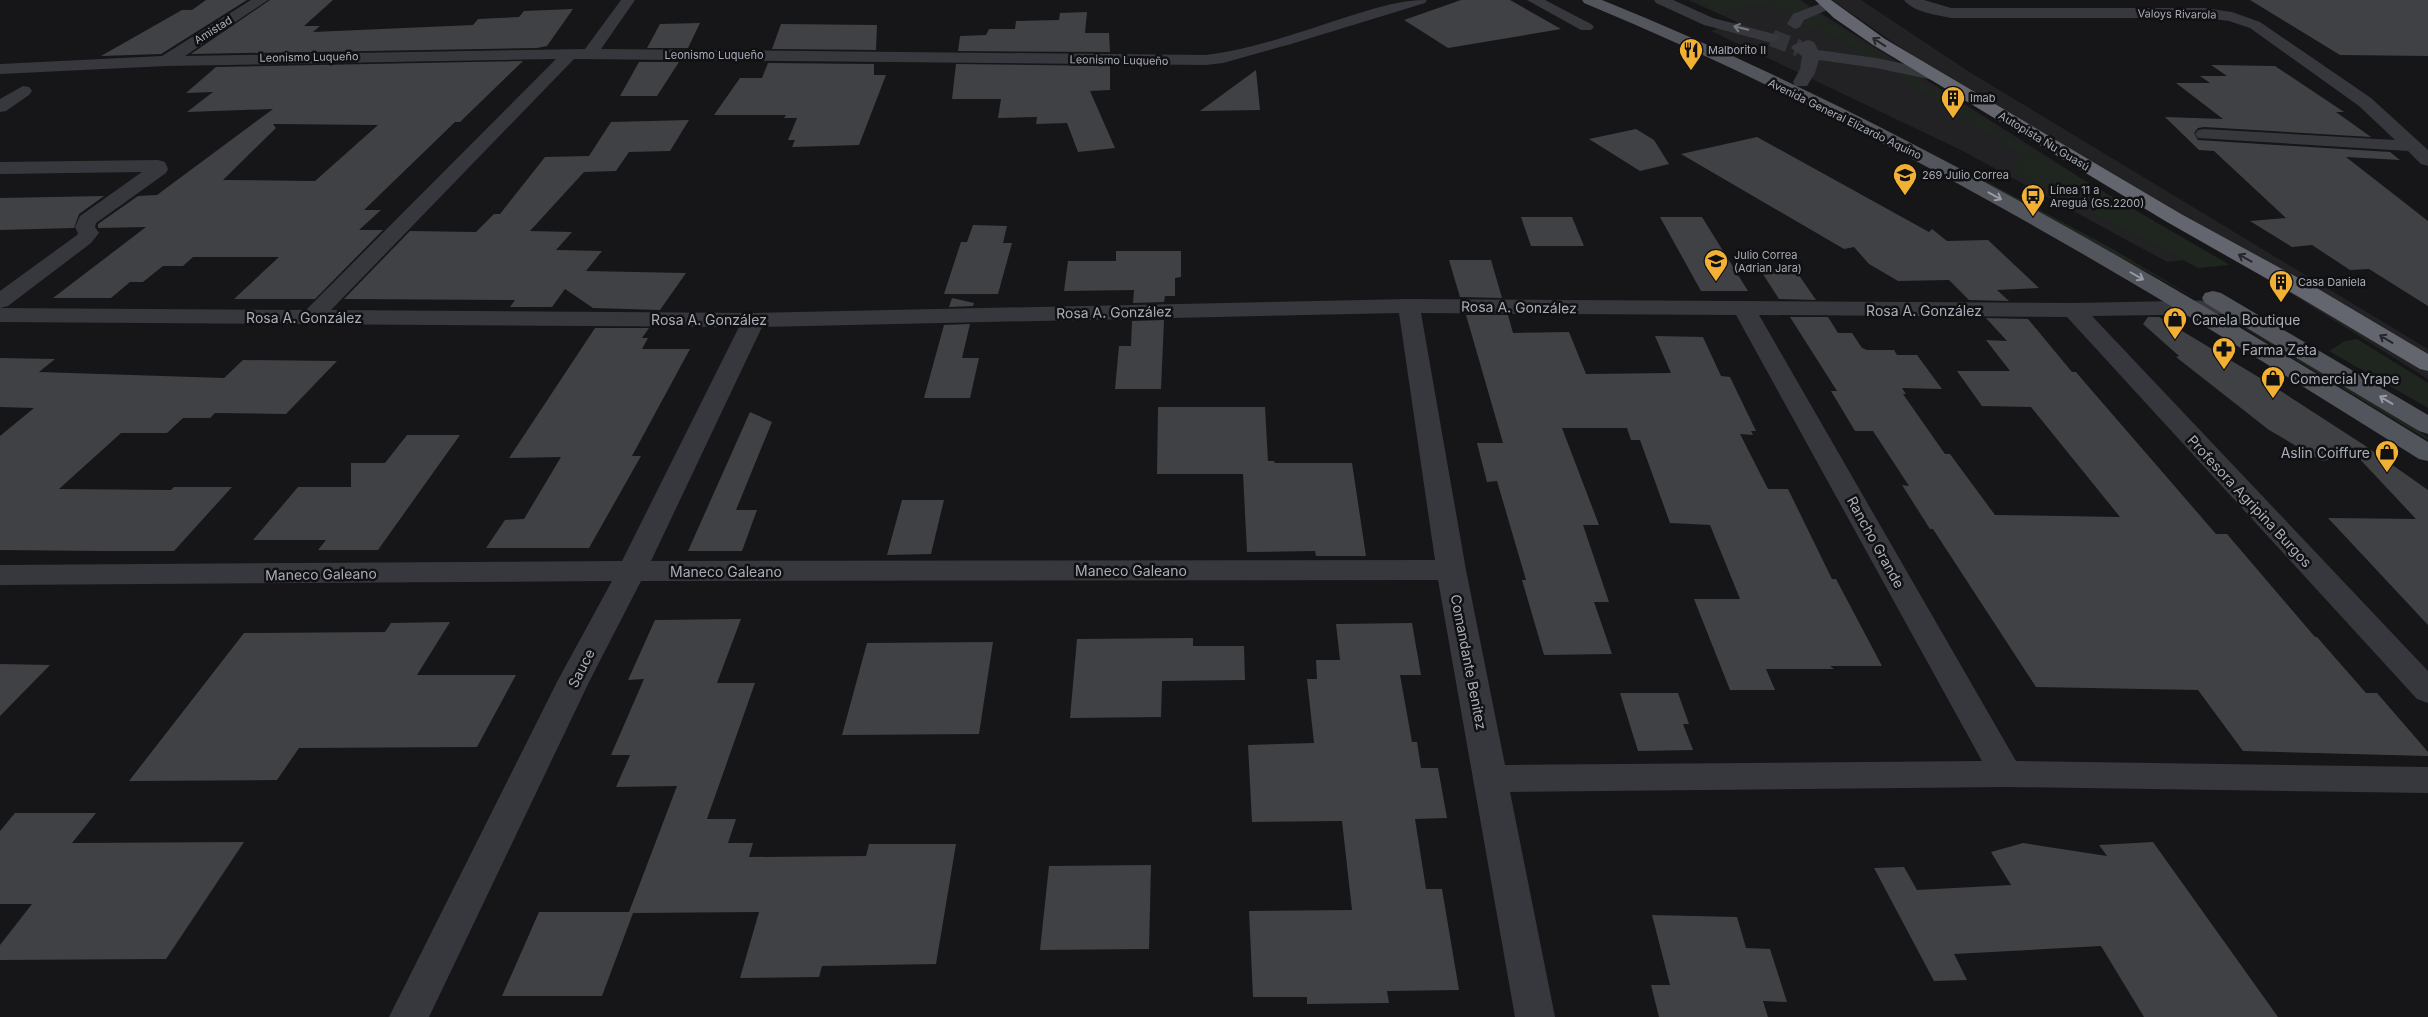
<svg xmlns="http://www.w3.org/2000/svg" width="2428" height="1017" viewBox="0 0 2428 1017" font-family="Inter,sans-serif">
  <rect width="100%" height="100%" fill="#161618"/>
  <g fill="#222225">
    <path d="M1688,0H1800L2207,258L2167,262L1963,151L1711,31L1737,22Z"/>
    <path d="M1832,0H1861L1971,73L2428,349V379L1940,75Z"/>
  </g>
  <g fill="#1e261f">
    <path d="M1694,0H1801L1805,6C1942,100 2086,182 2230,265L2198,268L2011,170L2019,168L2012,162L2030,160L1838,37L1781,16L1788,14L1762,3L1722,12Z"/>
    <path d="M1782,80L1839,106L1982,179L2111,248L2195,298L1978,180Z"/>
    <path d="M2229,319L2311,365L2428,437V440Z"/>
    <path d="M2357,339L2428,383V408L2329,351L2345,341Z"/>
  </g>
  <g fill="#404145" fill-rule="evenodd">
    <path d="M206,0H247L161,54L101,56L182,10H192Z"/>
    <path d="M270,0H333L304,26H320L313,32L473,25L478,19L519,17L524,11L573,9L547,46L537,48L191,54Z"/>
    <path d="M1461,0H1510L1561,29L1448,48L1404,20Z"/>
    <path d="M2250,0H2428V56L2340,55Z"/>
    <path d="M1087,12L1085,33H1109L1110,52L958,51L960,36L986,35L989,29H1015L1016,21L1059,20L1060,13Z"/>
    <path d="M700,23L688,48H647L660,24Z"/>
    <path d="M781,24L877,25L876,50L772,49Z"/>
    <path d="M523,61L460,122H455L364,210H381L359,230H383L315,299H234L279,257H193L183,266H163L143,282H130L111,298H53L146,227L98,228V224L138,196L157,195L273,109L187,112L213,92L186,93L216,67ZM273,124L378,125L315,181L223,180L276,128Z"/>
    <path d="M639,62H679L657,96H620Z"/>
    <path d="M768,63L874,64V75H886L859,145L792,147L795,140H788L797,118H784L786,115H714L740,78H762Z"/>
    <path d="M956,64L1110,66V90L1090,91L1115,148L1078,152L1067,123L1036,124L1037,117L998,118L1001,99H952Z"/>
    <path d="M2211,65L2275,66L2344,112H2336L2371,137L2204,127L2198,128L2194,133L2198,140L2390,152L2400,160L2346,157L2428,221V306L2369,269L2350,270L2312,245L2292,247L2250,221L2286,218L2214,151L2199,150L2165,117L2223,119L2176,83H2210L2200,76H2227Z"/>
    <path d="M1256,70L1260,110L1200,111Z"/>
    <path d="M689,120L670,151L629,152L616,171L584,172L530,231L572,232L556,250L602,251L586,271L686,273L660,310L593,308L565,289L552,307H510L515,300L344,299L410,231L476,232L494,214H500L545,157L589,156L611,122Z"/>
    <path d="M1636,129L1654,140L1669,164L1640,171L1589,139Z"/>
    <path d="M1757,137L1929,232L1932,229L1947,241L1988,240L2039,288L1997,290L2009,301L1969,300L1949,280L1898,281L1869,264L1854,247L1844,249L1681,154Z"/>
    <path d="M104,196L79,214L74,228L0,230V198Z"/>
    <path d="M1521,217H1572L1584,246H1531Z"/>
    <path d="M1660,217H1702L1748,291H1701Z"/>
    <path d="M973,225L1007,226L1003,243H1012L998,294H944L961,242H967Z"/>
    <path d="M1116,251H1181V277L1175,278V296H1165L1164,302L1133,303L1134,290L1064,291L1068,261H1116Z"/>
    <path d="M1449,260H1491L1502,298L1460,297Z"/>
    <path d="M1759,268H1794L1816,300L1779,299Z"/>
    <path d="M952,298L974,303L973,306L949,307Z"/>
    <path d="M1466,315H1508L1513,333L1569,332L1586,374L1671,373L1655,336L1703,337L1721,376L1730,377L1756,431H1751L1753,435L1740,434L1768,489H1788L1832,579H1836L1882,666H1830L1834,669H1766L1775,690H1730L1694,599H1740L1710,525L1670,523L1640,440H1631L1627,428H1562L1599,525H1583L1609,602H1594L1612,654L1544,655L1522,580H1526L1497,481L1487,482L1477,443H1503Z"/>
    <path d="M1790,317H1828L1838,333H1852L1862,348L1867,350H1894L1897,355H1917L1942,389L1902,388L1906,394H1903L1945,454H1950L1995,515L2120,517L2031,407L1982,406L1957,371H2010L1986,340L2007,341L1986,318L2028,319L2072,372H2076L2081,378L2216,534H2227L2315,637H2317L2366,693H2377L2428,752V756L2243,751L2198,690L2036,687L1933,529H1930L1902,485L1909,486L1873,431H1855L1831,391H1837Z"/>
    <path d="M2148,317H2159L2270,384L2364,445L2428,490V625L2328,518L2416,519L2356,455L2322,461L2269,430L2176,357L2179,356L2143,324Z"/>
    <path d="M1164,320L1161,389H1115L1119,346H1131L1132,321Z"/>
    <path d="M970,324L962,358H979L970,398H924L944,325Z"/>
    <path d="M595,328H649L642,338H648L642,349H690L632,456H641L589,548H486L505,520L524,519L561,457L509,458Z"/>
    <path d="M0,358L55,359L39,372L224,378L243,360L337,361L286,414L215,413L210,418H183L167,433H121L59,489L171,490L174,487H232L174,551H103L0,550V436L34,408L0,407Z"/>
    <path d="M1158,407H1265L1268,461H1274L1275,463H1352L1366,556H1316L1315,551L1247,552L1243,474H1157Z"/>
    <path d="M750,412L772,422L736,510H757L742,551H688Z"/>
    <path d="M407,435H460L378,550H318L326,540H253L298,487H351V463H385Z"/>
    <path d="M902,500H944L931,554L887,555Z"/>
    <path d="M741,619L717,683H755L707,819H736L728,843H753L749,857L866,856L869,844H956L936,964L822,966L819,977L740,978L759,912L633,913L602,996H502L539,912H629L677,786L616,787L630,755H611L644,679L628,680L655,620Z"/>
    <path d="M450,622L417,675H516L477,747L299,748L277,780L129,781L244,633L385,632L391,623Z"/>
    <path d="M1412,623L1421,675H1400L1412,742H1417L1421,768H1438L1447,818L1415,819L1426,889H1442L1459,990L1387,991L1389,1003L1307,1004V997H1253L1249,911L1352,910L1342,821L1252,822L1248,745L1314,743L1307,679H1317L1316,660H1340L1336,624Z"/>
    <path d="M1193,638V646H1244L1245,680L1162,681L1161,717L1070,718L1077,639Z"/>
    <path d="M993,642L979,734L842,735L867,643Z"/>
    <path d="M0,664L50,665L0,716Z"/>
    <path d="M1620,693H1678L1689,724H1683L1693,750L1638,751Z"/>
    <path d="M15,813H96L72,843L244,842L166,959L0,960V945L32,904H0V831Z"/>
    <path d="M2153,842L2278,1017H2144L2101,946L1954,954L1967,980L1934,981L1874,868L1904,867L1917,890L2011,885L1991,852L2023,843L2107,856L2099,845Z"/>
    <path d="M1151,865L1149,949L1040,950L1049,866Z"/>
    <path d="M1652,915L1737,917L1746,948L1770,949L1787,1002L1763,1001L1768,1017H1659L1651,985H1670Z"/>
  </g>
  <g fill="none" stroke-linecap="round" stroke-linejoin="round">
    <path stroke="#333438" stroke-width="17" stroke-dasharray="17 8" stroke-linecap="butt" d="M1772,38L1799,48"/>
    <g fill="#37383d" fill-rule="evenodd">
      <path d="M251,0H268L185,56L585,49L621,0H635L601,49L1206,55C1256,49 1305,30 1353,15C1380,7 1399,0 1427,0L1425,3L1291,44L1223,63L1206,65L574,59L331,310L754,313L1409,299L2073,303L2228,300L2236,302L2239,307L2236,312L2228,314L2092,316L2428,671V703L2417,699L2067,317L1759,315L2016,761L2428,767V793L2006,787L1510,792L1555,1017H1515L1438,580L641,581L590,680L429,1017H389L558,680L612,581L0,585V565L622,561L739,327L0,322V308L306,310L556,59L166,66L0,74V64L162,56ZM1399,313L1435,560L651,561L762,327ZM1421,313L1736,315L1982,761L1505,765L1466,570Z"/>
      <path d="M1527,0H1545L1591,24L1594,27L1591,30H1581Z"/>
      <path d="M1654,0H1673L1713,18L1778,35L1780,38L1772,43L1704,25L1656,3Z"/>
      <path d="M1904,0H1924L1951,8H2204L2232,12L2260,22L2371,98L2428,150V166L2421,164L2408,151L2198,138L2195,134L2198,130L2204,129L2395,140L2359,106L2250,28L2229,21L2204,18H1951C1937,15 1913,12 1904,0Z"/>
      <path d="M1827,1L1834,5L1832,8L1804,20L1800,27L1795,29L1787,24L1793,14Z"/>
      <path d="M1808,40L1814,42L1818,50L1876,58L1939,71L1941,75L1939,79L1933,80L1876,68L1819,60L1815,73L1807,86H1795L1793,82L1800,69L1802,56L1791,48L1793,45Z"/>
      <path d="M23,86L29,87L32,91L29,95L6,111L0,112V99Z"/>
      <path d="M158,160L165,162L168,169L166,173L96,223L95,227L99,233L91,243L8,306L0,308V291L77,235L78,233L75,227L80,216L142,172L0,174V162Z"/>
    </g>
    <g fill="#53555c" fill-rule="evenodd">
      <path d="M1582,0H1602C1890,116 2164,279 2428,442V461L2419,459C2151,290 1877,124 1584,3Z"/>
      <path d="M2213,291L2221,293L2428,415V434L2419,431L2205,303L2202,298L2205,293Z"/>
    </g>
    <path fill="#63666e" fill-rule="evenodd" d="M1815,0H1831L1885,39L2181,214L2315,287L2428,354V371L2420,369L2299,297L2167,222L1873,45L1834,18Z"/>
  </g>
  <defs><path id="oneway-shaft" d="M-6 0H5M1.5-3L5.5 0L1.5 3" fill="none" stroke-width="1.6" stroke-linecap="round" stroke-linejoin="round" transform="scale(1.25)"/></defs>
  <use stroke="#757881" href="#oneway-shaft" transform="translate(1741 28) rotate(-167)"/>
  <g stroke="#26262a">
    <use href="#oneway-shaft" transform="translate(1879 42) rotate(-147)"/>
    <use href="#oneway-shaft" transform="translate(2245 258) rotate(-151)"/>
    <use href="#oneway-shaft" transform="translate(2386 339) rotate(-149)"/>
  </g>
  <g stroke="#979ba6">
    <use href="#oneway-shaft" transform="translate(1995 196) rotate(29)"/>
    <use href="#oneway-shaft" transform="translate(2137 276) rotate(30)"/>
    <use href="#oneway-shaft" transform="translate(2386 400) rotate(-149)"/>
  </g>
  <defs>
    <g id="restaurant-pin" transform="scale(1.25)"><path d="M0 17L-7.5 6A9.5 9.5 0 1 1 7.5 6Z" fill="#f2b134" stroke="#111113"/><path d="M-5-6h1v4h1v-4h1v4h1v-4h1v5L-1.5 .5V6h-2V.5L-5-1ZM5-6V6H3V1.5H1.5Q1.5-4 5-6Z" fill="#111"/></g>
    <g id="building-pin" transform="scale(1.25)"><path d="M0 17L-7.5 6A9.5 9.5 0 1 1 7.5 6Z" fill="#f2b134" stroke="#111113"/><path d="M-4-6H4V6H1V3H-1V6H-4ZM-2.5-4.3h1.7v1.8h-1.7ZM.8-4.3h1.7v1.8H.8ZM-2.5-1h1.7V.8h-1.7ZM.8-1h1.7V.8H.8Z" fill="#111"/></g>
    <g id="school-pin" transform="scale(1.25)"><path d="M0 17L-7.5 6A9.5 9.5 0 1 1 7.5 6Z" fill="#f2b134" stroke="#111113"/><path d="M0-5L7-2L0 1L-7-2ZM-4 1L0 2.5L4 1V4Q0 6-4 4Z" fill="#111"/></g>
    <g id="bus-pin" transform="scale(1.25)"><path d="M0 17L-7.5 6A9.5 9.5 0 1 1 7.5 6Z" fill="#f2b134" stroke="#111113"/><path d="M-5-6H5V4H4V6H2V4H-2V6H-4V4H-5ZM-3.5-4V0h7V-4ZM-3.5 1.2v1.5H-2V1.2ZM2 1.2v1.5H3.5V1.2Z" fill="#111"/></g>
    <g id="shop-pin" transform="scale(1.25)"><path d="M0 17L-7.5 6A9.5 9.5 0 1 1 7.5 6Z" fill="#f2b134" stroke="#111113"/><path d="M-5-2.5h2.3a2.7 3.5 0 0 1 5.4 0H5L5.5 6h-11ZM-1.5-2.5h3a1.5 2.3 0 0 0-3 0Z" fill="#111"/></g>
    <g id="pharmacy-pin" transform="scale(1.25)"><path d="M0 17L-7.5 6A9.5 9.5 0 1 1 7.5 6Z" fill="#f2b134" stroke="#111113"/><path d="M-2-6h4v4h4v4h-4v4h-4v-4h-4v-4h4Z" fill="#111"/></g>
  </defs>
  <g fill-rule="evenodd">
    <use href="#restaurant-pin" x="1691" y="50"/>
    <use href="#building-pin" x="1953" y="98"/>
    <use href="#school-pin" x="1905" y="175"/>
    <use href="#bus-pin" x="2033" y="196"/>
    <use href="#school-pin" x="1716" y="261"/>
    <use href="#building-pin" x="2281" y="282"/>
    <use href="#shop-pin" x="2175" y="319"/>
    <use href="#pharmacy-pin" x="2224" y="349"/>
    <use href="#shop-pin" x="2273" y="378"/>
    <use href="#shop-pin" x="2387" y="452"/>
  </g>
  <g text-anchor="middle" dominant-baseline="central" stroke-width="5" stroke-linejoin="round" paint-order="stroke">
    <g font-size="11" fill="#a8adb8" stroke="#111113">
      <text transform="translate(2177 14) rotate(1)">Valoys Rivarola</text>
      <text transform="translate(213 30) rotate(-32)">Amistad</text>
      <text x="714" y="55">Leonismo Luqueño</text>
      <text transform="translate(309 57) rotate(-1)">Leonismo Luqueño</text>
      <text transform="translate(1119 60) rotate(1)">Leonismo Luqueño</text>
      <text transform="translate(1845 119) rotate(26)">Avenida General Elizardo Aquino</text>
      <text transform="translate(2044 141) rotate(31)">Autopista Ñu Guasú</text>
    </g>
    <g font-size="11" fill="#a8adb8" stroke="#111113" text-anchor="start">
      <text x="1708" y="50">Malborito II</text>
      <text x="1970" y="98">Imab</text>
      <text x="1922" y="175">269 Julio Correa</text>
      <text x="2050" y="190">Línea 11 a<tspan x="2050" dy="13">Areguá (GS.2200)</tspan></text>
      <text x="1734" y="255">Julio Correa<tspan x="1734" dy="13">(Adrian Jara)</tspan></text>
      <text x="2298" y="282">Casa Daniela</text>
    </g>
    <g font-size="14" fill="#a8adb8" stroke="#111113">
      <text transform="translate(1519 307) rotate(1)">Rosa A. González</text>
      <text x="1924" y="310">Rosa A. González</text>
      <text transform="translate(1114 312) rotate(-1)">Rosa A. González</text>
      <text x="304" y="317">Rosa A. González</text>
      <text x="709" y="319">Rosa A. González</text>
      <text transform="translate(2250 501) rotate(47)">Profesora Agripina Burgos</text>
      <text transform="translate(1876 542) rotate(61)">Rancho Grande</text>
      <text x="1131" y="570">Maneco Galeano</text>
      <text x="726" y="571">Maneco Galeano</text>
      <text transform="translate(321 574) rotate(-1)">Maneco Galeano</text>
      <text transform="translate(1469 662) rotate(79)">Comandante Benitez</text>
      <text transform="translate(581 668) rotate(-63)">Sauce</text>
    </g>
    <g font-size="14" fill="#a8adb8" stroke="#111113" text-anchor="start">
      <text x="2192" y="319">Canela Boutique</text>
      <text x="2242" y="349">Farma Zeta</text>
      <text x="2290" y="378">Comercial Yrape</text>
      <text x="2370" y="452" text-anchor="end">Aslin Coiffure</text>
    </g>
  </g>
</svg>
